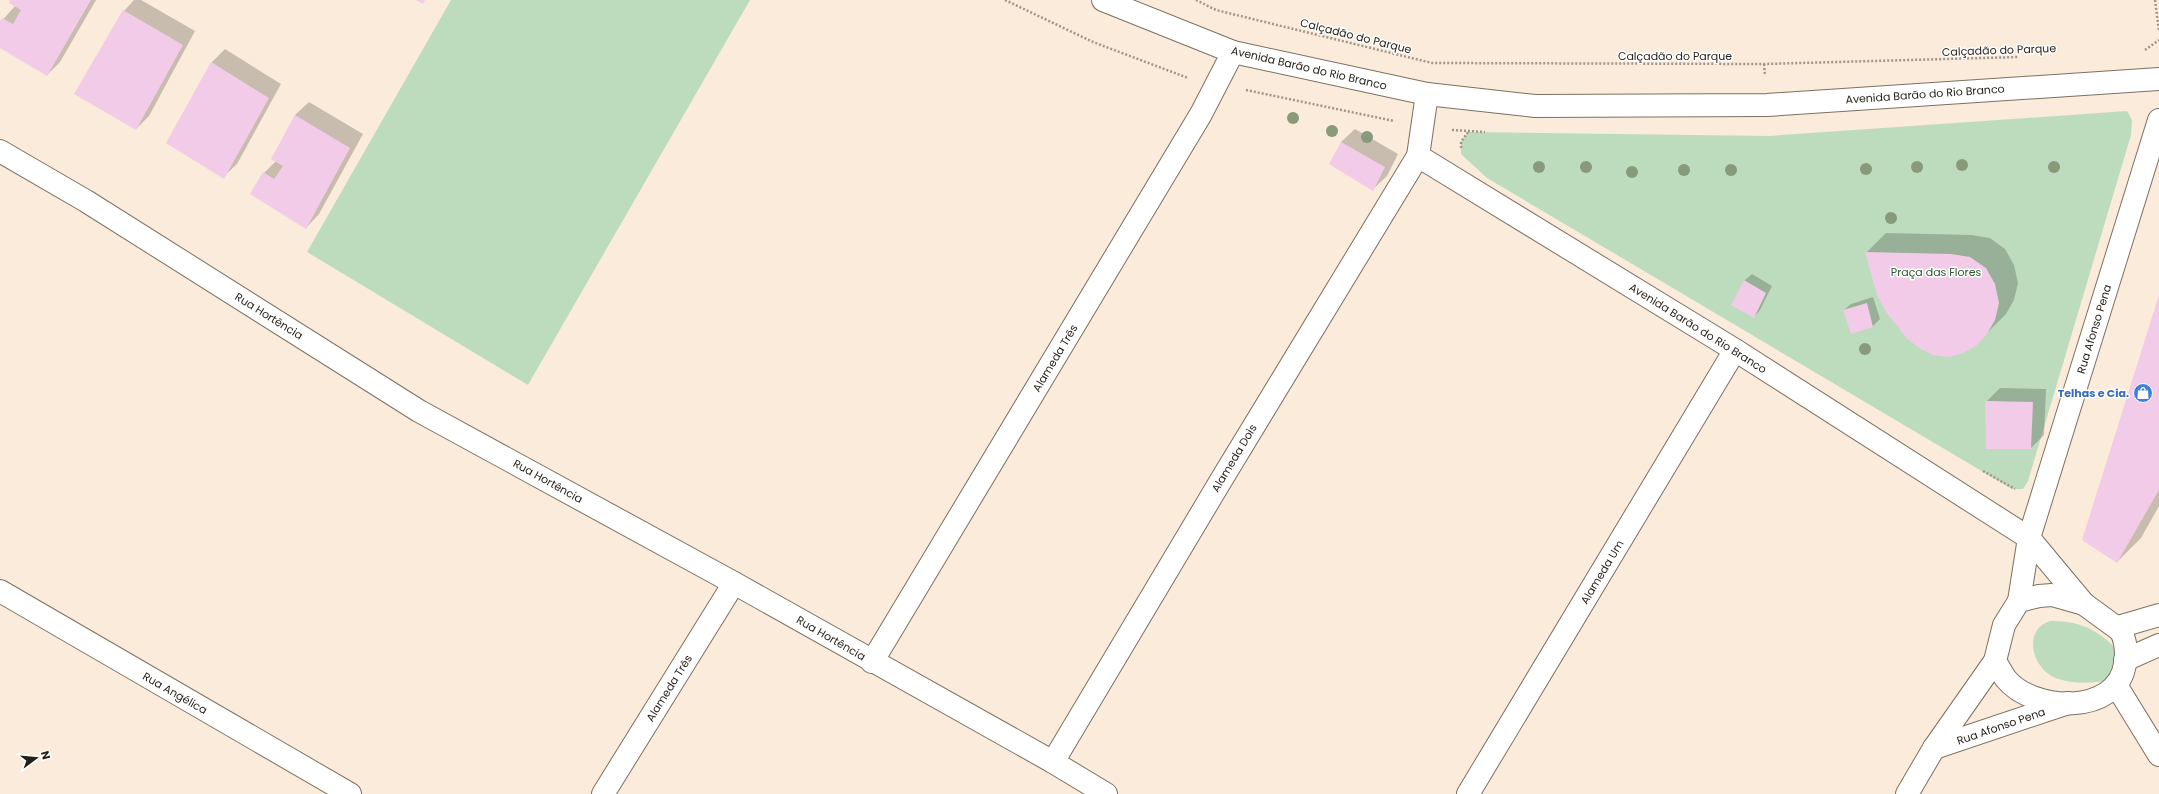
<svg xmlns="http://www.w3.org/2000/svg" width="2159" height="794" viewBox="0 0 2159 794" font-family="Poppins,sans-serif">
  <rect width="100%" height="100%" fill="#fbebda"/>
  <g fill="#bddcbd">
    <path d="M451,0H750L528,385L307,252Z"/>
    <path d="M2127,111L2132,120L2131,135L2028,481L2023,489H2012L1487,178L1461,154V142L1468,132L1769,136Z"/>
    <path d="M2050,621C2079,620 2102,631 2120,654L2108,680C2091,684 2073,684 2056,678C2032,669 2022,630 2050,621Z"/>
  </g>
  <g fill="#0003">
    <path d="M11,0H96L60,62L47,75L0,47V23L15,6Z"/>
    <path d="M134,0H141L195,31L149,116L136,129L124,11Z"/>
    <path d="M225,49L281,84L237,164L223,177L167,143L212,62Z"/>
    <path d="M309,102L363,134L319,214L306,228L264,173L276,161L295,115Z"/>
    <path d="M1355,129L1398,154L1387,176L1373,189L1341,142Z"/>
    <path d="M1886,233L1971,235L1990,238L2005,249L2014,265L2018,283L2014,300L2006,314L1975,345L1907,338L1897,326L1877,294L1867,252Z"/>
    <path d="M1752,274L1772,286L1760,310L1754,317L1732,304L1745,280Z"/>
    <path d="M1873,297L1880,319L1873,326L1851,333L1844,310L1851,304Z"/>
    <path d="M2159,297V506L2141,538L2117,562Z"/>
    <path d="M2000,388L2046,389L2044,435L2031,448L1986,402Z"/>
  </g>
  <g fill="#f1cbe7">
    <path d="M10,0H91L47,76L0,48V21L2,18L13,24L21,10L9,3Z"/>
    <path d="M416,0H425L423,4Z"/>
    <path d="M123,10L183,45L136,130L74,94Z"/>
    <path d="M211,62L269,98L224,179L166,143Z"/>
    <path d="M295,115L350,148L306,229L250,194L263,172L274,179L283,166L271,159Z"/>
    <path d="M1341,142L1385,167L1373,191L1329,164Z"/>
    <path d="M1865,252L1951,254L1970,257L1986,268L1995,284L1999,303L1995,320L1987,334L1976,346L1963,353L1949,357L1933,355L1921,349L1907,339L1886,312L1877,295Z"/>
    <path d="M1744,280L1766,293L1754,318L1731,305Z"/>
    <path d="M2159,295V490L2117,563L2082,540Z"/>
    <path d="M1867,303L1873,327L1851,334L1843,310Z"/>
    <path d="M1985,401L2033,402L2031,449H1986Z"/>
  </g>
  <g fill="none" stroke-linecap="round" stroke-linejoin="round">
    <g stroke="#7e7061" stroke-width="24">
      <g id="street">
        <path d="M1427,94L1418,156L1735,350L2029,538L2084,604"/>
        <path d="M0,151L86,201L419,411L734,583L1053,762L1106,794"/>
        <path d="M0,591L350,794"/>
        <path d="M872,662L1201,114L1233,52"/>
        <path d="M2116,685L2159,755"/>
        <path d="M1934,748L2068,703"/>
        <path d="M1053,762L1223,477L1418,156"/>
        <path d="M603,794L734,583"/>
        <path d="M1468,794L1735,350"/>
      </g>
    </g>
    <g stroke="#7e7061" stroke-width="24">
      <g id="secondary">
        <path d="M1103,0L1233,52L1427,94L1535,106L1767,105L2159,79"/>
        <path d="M2052,595L2084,604L2121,631C2126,642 2127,653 2125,664C2117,716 2033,712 2006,679C2002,674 1999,667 1995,661L2004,625L2019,601L2039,596Z"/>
        <path d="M2019,601L2029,538L2159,120"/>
        <path d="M2118,627L2159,615"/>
        <path d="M2125,660L2159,645"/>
        <path d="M1907,794L1934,748L1995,661"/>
      </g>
    </g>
    <g stroke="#a09588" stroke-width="2.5" stroke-dasharray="2 2" stroke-linecap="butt">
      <path d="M1005,0L1093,42L1188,78"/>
      <path d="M1196,0L1216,10L1432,63L1764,64L2019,57"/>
      <path d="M2155,0L2159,31"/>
      <path d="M2145,50L2159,40"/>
      <path d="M1764,64L1765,76"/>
      <path d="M1246,90L1394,121"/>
      <path d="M1452,130L1485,132"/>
      <path d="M1461,148V142L1468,132"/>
      <path d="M1983,471L2015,489"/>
    </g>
    <use href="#street" stroke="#fff" stroke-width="22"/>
    <use href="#secondary" stroke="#fff" stroke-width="22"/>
  </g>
  <g fill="#879a7a">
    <circle cx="1293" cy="118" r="6"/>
    <circle cx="1332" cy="131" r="6"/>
    <circle cx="1367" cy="137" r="6"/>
    <circle cx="1962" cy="165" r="6"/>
    <circle cx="1539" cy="167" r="6"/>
    <circle cx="1586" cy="167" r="6"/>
    <circle cx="1917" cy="167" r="6"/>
    <circle cx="2054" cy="167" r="6"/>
    <circle cx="1866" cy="169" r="6"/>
    <circle cx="1684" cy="170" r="6"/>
    <circle cx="1731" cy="170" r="6"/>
    <circle cx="1632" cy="172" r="6"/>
    <circle cx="1891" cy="218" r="6"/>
    <circle cx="1865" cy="349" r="6"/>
  </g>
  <defs>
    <g id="shop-disc" transform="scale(1)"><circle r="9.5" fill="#3f7fe0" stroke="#fff"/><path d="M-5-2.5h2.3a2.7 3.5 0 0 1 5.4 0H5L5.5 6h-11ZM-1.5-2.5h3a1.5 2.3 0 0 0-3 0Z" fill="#fff"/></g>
  </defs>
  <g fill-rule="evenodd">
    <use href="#shop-disc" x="2143" y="393"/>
  </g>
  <g text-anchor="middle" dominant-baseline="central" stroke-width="3" stroke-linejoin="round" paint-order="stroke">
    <g font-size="11" fill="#231e18" stroke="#fff">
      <text transform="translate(1356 36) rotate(14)">Calçadão do Parque</text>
      <text transform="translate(1999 50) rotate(-2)">Calçadão do Parque</text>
      <text x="1675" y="56">Calçadão do Parque</text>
      <text transform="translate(1309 68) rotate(13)">Avenida Barão do Rio Branco</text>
      <text transform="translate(1925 94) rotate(-4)">Avenida Barão do Rio Branco</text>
      <text transform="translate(269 316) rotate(32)">Rua Hortência</text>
      <text transform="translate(1698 328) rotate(32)">Avenida Barão do Rio Branco</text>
      <text transform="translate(2094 329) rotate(-73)">Rua Afonso Pena</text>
      <text transform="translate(1055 358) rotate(-59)">Alameda Três</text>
      <text transform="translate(1234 458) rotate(-59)">Alameda Dois</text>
      <text transform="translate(548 481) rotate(29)">Rua Hortência</text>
      <text transform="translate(1602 572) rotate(-59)">Alameda Um</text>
      <text transform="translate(831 638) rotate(30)">Rua Hortência</text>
      <text transform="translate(669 688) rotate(-58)">Alameda Três</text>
      <text transform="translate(175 693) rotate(30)">Rua Angélica</text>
      <text transform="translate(2001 726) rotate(-19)">Rua Afonso Pena</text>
    </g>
    <g font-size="11" fill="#28572c" stroke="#fff">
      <text x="1936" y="272">Praça das Flores</text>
    </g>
    <g font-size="11" font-weight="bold" fill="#366cbe" stroke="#fff" text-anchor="end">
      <text x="2129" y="393">Telhas e Cia.</text>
    </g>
  </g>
  <g transform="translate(36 758) rotate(74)" stroke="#ffffff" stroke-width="3" paint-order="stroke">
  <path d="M0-3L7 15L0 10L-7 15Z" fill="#231e18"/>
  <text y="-6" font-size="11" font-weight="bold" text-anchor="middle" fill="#231e18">N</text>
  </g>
</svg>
